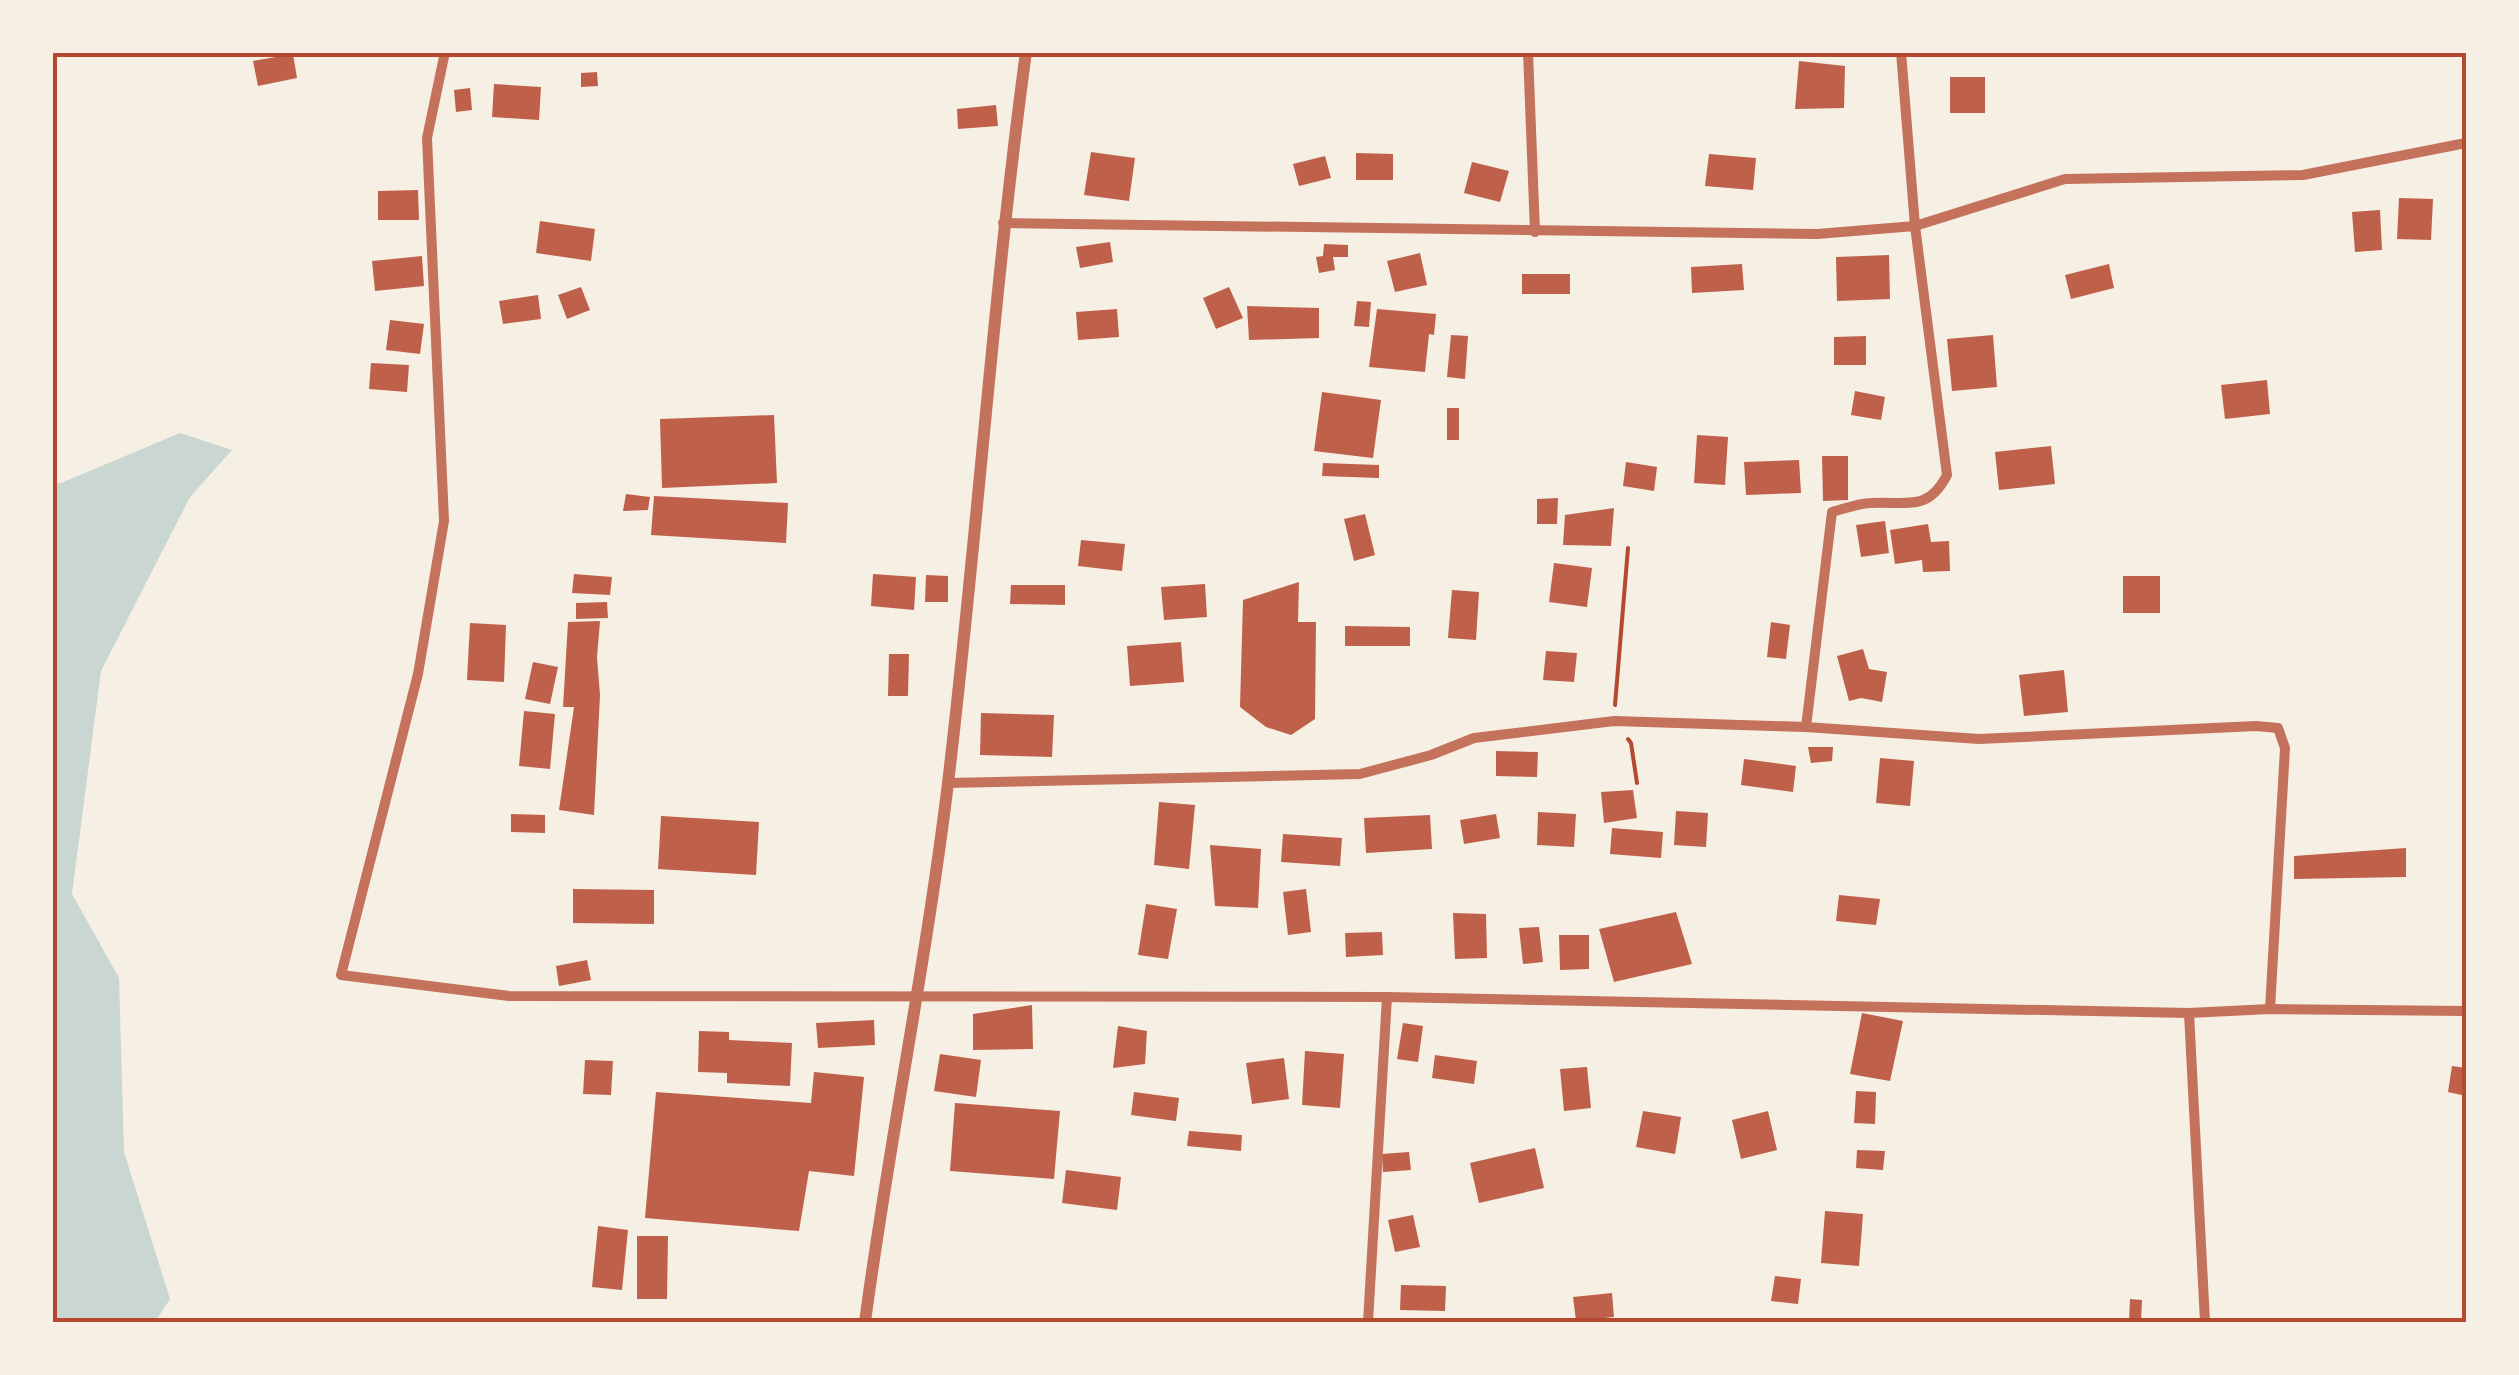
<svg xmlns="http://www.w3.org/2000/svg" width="2519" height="1375" viewBox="0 0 2519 1375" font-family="'Nunito Sans',sans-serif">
  <rect width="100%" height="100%" fill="#f6efe4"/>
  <path fill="#c9d6d2" d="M180,433L232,450L190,497L101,671L72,894L119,978L124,1152L170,1299L155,1322H53V483H61Z"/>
  <g fill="#bf614a">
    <path d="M293,54L297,78L258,86L253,61Z"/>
    <path d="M1799,61L1845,66L1844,108L1795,109Z"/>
    <path d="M597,72L598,86L581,87V73Z"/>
    <rect x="1950" y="77" width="35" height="36"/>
    <path d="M494,84L541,87L539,120L492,117Z"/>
    <path d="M470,88L472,110L456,112L454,90Z"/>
    <path d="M996,105L998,126L958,129L957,109Z"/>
    <path d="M1091,152L1135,158L1129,201L1084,195Z"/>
    <path d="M1356,153L1393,154V180H1356Z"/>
    <path d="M1709,154L1756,158L1753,190L1705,186Z"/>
    <path d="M1325,156L1331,178L1299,186L1293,164Z"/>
    <path d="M1472,162L1509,171L1500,202L1464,193Z"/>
    <path d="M418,190L419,220H378V191Z"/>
    <path d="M2399,198L2433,199L2431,240L2397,239Z"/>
    <path d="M2380,210L2382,250L2355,252L2352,212Z"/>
    <path d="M540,221L595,229L591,261L536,253Z"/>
    <path d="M1110,242L1113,262L1080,268L1076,247Z"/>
    <path d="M1324,244L1348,245V257H1333L1335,270L1319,273L1316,257L1323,256Z"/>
    <path d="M1420,253L1427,285L1395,292L1387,261Z"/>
    <path d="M1889,255L1890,299L1837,301L1836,257Z"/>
    <path d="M422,256L424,286L375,291L372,261Z"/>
    <path d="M1742,264L1744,290L1692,293L1691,267Z"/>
    <path d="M2109,264L2114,288L2071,299L2065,275Z"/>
    <rect x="1522" y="274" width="48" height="20"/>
    <path d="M581,287L590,310L567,319L558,295Z"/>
    <path d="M1229,287L1243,318L1216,329L1203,298Z"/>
    <path d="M538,295L541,319L503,324L499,301Z"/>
    <path d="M1357,301L1371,302L1369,327L1354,326Z"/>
    <path d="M1247,306L1319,308V338L1249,340Z"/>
    <path d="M1117,309L1119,337L1078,340L1076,312Z"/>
    <path d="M1377,309L1436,314L1434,335L1429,334L1425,372L1369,367Z"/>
    <path d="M390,320L424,324L420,354L386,350Z"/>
    <path d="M1451,335L1468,336L1465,379L1447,377Z"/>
    <path d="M1993,335L1997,387L1952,391L1947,339Z"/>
    <path d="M1866,336V365H1834V337Z"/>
    <path d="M371,363L409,365L407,392L369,389Z"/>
    <path d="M2267,380L2270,414L2225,419L2221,385Z"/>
    <path d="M1855,391L1885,397L1881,420L1851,415Z"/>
    <path d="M1322,392L1381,400L1373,458L1314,451Z"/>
    <rect x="1447" y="408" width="12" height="32"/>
    <path d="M774,415L777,483L662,488L660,419Z"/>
    <path d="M1697,435L1728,437L1725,485L1694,483Z"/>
    <path d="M2051,446L2055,484L1999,490L1995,452Z"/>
    <path d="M1822,456H1848V500L1823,501Z"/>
    <path d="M1799,460L1801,493L1746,495L1744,462Z"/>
    <path d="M1626,462L1657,467L1654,491L1623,486Z"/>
    <path d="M1323,463L1379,465V478L1322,476Z"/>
    <path d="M626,494L650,497L648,510L623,511Z"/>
    <path d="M654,496L788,503L786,543L651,535Z"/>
    <path d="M1558,498L1557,524H1537V499Z"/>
    <path d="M1614,508L1611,546L1563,545L1565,515Z"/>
    <path d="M1365,514L1375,555L1354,561L1344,519Z"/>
    <path d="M1885,521L1889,553L1861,557L1856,525Z"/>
    <path d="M1928,524L1931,542L1949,541L1950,571L1923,572L1922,560L1895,564L1890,530Z"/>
    <path d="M1081,540L1125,544L1122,571L1078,566Z"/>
    <path d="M1554,563L1592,568L1587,607L1549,602Z"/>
    <path d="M574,574L612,577L610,595L572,593Z"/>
    <path d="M873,574L916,577L914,610L871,606Z"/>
    <path d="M926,575L948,576V602H925Z"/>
    <rect x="2123" y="576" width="37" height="37"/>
    <path d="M1299,582L1298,622H1316L1315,719L1291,735L1266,727L1240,707L1243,600Z"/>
    <path d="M1205,584L1207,617L1164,620L1161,587Z"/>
    <path d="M1011,585H1065V605L1010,604Z"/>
    <path d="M1452,590L1479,592L1476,640L1448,638Z"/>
    <path d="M607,602L608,618L576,619V603Z"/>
    <path d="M600,621L597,657L600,695L594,815L559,810L574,707H563L568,622Z"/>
    <path d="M1771,622L1790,625L1786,659L1767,657Z"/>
    <path d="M470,623L506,625L504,682L467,680Z"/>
    <path d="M1345,626L1410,627V646H1345Z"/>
    <path d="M1181,642L1184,682L1130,686L1127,646Z"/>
    <path d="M1863,649L1869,669L1887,672L1882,702L1861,698L1849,701L1837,656Z"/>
    <path d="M1546,651L1577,653L1574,682L1543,680Z"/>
    <path d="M889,654H909L908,696H888Z"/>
    <path d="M533,662L558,667L550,704L525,699Z"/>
    <path d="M2064,670L2068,712L2024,716L2019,675Z"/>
    <path d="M524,711L555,714L550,769L519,766Z"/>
    <path d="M981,713L1054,715L1052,757L980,755Z"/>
    <path d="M1808,747H1833L1832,761L1811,763Z"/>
    <path d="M1496,751L1538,752L1537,777L1496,776Z"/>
    <path d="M1880,758L1914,761L1910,806L1876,803Z"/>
    <path d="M1744,759L1796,766L1793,792L1741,785Z"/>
    <path d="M1633,790L1637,818L1604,823L1601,792Z"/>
    <path d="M1159,802L1195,805L1189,869L1154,865Z"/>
    <path d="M1676,811L1708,813L1706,847L1674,845Z"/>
    <path d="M1538,812L1576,814L1574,847L1537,845Z"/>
    <path d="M511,814L545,815V833L511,832Z"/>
    <path d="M1496,814L1500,838L1464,844L1460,820Z"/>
    <path d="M1430,815L1432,849L1366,853L1364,818Z"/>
    <path d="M661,816L759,822L756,875L658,869Z"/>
    <path d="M1612,828L1663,832L1661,858L1610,854Z"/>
    <path d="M1283,834L1342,838L1340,866L1281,862Z"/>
    <path d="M1210,845L1261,849L1258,908L1215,906Z"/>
    <path d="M2406,848V877L2294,879V856Z"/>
    <path d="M573,889L654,890V924L573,923Z"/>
    <path d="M1306,889L1311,932L1288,935L1283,892Z"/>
    <path d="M1839,895L1880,899L1876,925L1836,921Z"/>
    <path d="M1146,904L1177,909L1168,959L1138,955Z"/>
    <path d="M1676,912L1692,964L1614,982L1599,929Z"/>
    <path d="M1453,913L1486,914L1487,958L1455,959Z"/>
    <path d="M1539,927L1543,962L1523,964L1519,928Z"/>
    <path d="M1382,932L1383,955L1346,957L1345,933Z"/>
    <path d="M1559,935H1589V969L1560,970Z"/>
    <path d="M587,960L591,980L559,986L556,966Z"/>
    <path d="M1032,1005L1033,1049L973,1050V1014Z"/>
    <path d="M1862,1013L1903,1021L1890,1081L1850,1074Z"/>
    <path d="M874,1020L875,1045L818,1048L816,1023Z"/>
    <path d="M1403,1023L1423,1026L1418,1062L1397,1059Z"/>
    <path d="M1118,1026L1147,1031L1145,1064L1113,1068Z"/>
    <path d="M699,1031L729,1032V1040L792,1043L790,1086L727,1083V1073L698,1072Z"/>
    <path d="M1305,1051L1344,1054L1340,1108L1302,1105Z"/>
    <path d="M940,1054L981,1060L976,1097L934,1091Z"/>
    <path d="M1435,1055L1477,1061L1474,1084L1432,1078Z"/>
    <path d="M1284,1058L1289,1099L1252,1104L1246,1063Z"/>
    <path d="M585,1060L613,1061L611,1095L583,1094Z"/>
    <path d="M2452,1066L2466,1068V1096L2448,1092Z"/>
    <path d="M1587,1067L1591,1108L1564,1111L1560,1069Z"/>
    <path d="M814,1072L864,1077L854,1176L809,1171L799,1231L645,1218L656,1092L811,1103Z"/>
    <path d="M1856,1091L1876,1092L1875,1124L1854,1123Z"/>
    <path d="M1134,1092L1179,1098L1176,1121L1131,1115Z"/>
    <path d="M955,1103L1060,1111L1054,1179L950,1171Z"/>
    <path d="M1643,1111L1681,1117L1675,1154L1636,1147Z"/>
    <path d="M1768,1111L1777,1150L1741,1159L1732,1120Z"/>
    <path d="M1189,1131L1242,1135L1241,1151L1187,1146Z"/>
    <path d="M1535,1148L1544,1188L1479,1203L1470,1163Z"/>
    <path d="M1857,1150L1885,1151L1883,1170L1856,1168Z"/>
    <path d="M1409,1152L1411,1170L1383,1172L1382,1154Z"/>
    <path d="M1066,1170L1121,1177L1117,1210L1062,1203Z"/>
    <path d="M1825,1211L1863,1214L1859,1266L1821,1263Z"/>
    <path d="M1413,1215L1420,1247L1395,1252L1388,1220Z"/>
    <path d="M598,1226L628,1230L622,1290L592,1287Z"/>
    <path d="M637,1236H668L667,1299H637Z"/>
    <path d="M1775,1276L1801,1279L1798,1304L1771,1301Z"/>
    <path d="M1401,1285L1446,1286L1445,1311L1400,1310Z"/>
    <path d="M1612,1293L1614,1317L1576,1321L1573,1297Z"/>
    <path d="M2130,1299L2142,1300L2141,1322H2129Z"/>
  </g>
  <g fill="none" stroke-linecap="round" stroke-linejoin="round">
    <g stroke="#b5482f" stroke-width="4">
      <path d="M1615,705L1628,548"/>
      <path d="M1628,739L1631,743L1637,783"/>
    </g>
    <g stroke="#c5725c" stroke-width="10">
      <path d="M445,52L427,138L444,521L418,674L341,975L509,996L1387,997L2189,1013L2270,1009L2466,1011"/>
      <path d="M1528,52L1535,232"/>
      <path d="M1003,223L1817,234L1915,226L2065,179L2303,175L2466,143"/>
      <path d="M1806,727L1832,512C1844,509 1858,503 1871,503C1908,501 1928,512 1947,475L1915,226L1901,52"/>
      <path d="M948,783L1360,774L1431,755L1474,738L1614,721L1806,727L1979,739L2256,726L2278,728L2285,748L2270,1009"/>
      <path d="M2189,1013L2205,1322"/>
      <path d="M1368,1322L1387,997"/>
    </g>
    <path stroke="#c5725c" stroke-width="12" d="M865,1322C889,1142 926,964 948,783C977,540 993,295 1026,52"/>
  </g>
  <rect width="2519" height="1375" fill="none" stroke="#f6efe4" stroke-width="110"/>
  <rect x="55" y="55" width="2409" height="1265" fill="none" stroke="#b5482f" stroke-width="4"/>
</svg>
